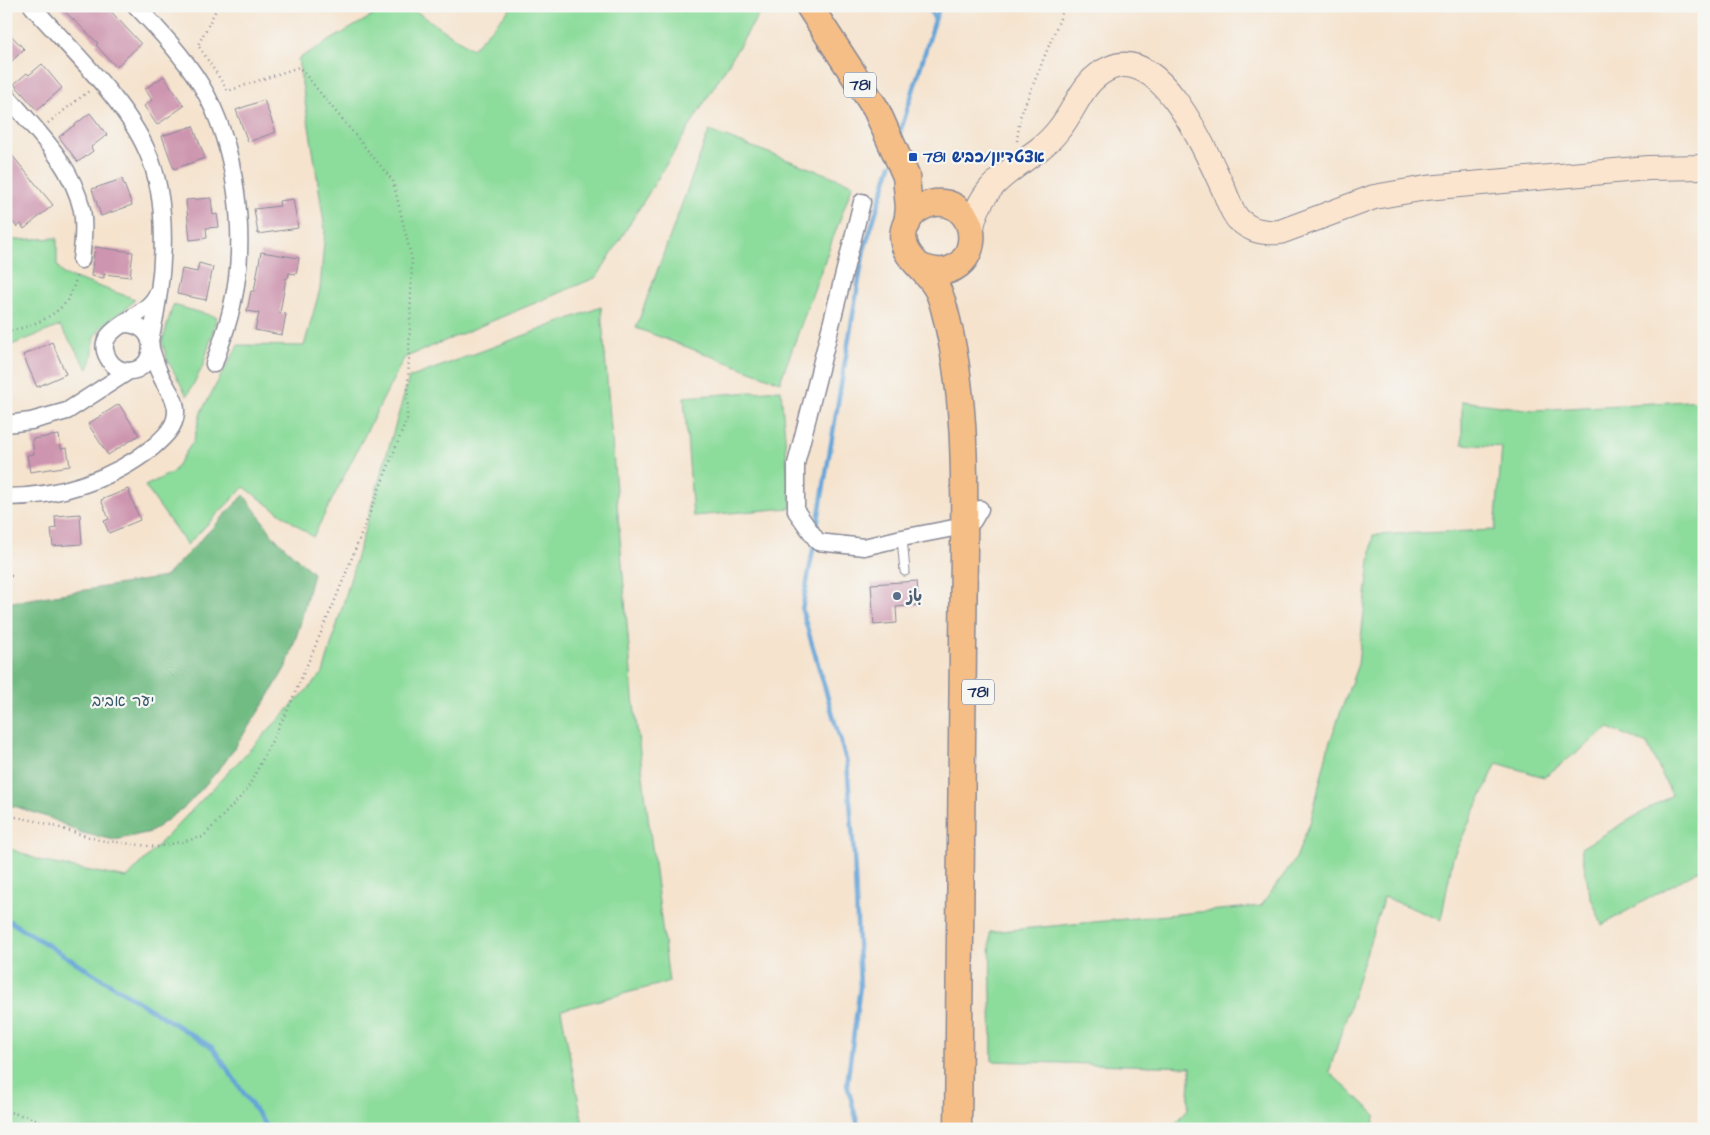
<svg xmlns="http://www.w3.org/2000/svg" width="1710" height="1135" viewBox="0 0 1710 1135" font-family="'Architects Daughter','Playpen Sans Arabic','Playpen Sans Hebrew',sans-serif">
  <rect width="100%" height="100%" fill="#f6f6f2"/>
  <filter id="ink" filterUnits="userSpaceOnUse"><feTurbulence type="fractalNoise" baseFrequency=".02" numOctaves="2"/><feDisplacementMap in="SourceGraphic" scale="10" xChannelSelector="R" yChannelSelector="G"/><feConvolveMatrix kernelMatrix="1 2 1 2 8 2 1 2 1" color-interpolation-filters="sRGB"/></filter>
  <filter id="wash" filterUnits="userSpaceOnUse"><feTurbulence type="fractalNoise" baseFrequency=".0096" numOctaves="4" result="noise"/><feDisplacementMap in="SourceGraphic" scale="20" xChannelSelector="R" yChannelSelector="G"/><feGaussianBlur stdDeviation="1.12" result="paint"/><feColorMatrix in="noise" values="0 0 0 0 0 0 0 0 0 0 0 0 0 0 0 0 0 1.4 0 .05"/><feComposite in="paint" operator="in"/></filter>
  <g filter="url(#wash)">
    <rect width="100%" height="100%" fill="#f5e3ce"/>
    <g fill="#8cdc9b" stroke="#54867c">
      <path d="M389,6H408L472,49L513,6H760L762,9L597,277L404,358L313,537L244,487L187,545L145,486L173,472L194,440L201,412L238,345L304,346L320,289L325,230L315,163L298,59Z"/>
      <path d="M709,131L853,184L780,382L636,328Z"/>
      <path d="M57,238V265L63,274L135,299C125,313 108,317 98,331C92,340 94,348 92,358C91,362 89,366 88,369L60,326L9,346L6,321L13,240Z"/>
      <path d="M173,305L217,317L203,366L187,396L168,361L162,343Z"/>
      <path d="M601,307L633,697L669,982L561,1010L584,1129H6V847L44,862L127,878L323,673L409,378Z"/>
      <path d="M781,390L791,508L693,516L684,397Z"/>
      <path d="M1704,400V867L1602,925L1590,895L1581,848L1672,795L1647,744L1609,728L1544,777L1497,763L1453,857L1441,920L1384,897L1329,1072L1376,1115L1371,1129H1171L1188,1109L1191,1067L992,1061L990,932L1261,906L1296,858L1311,820L1329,744L1358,664L1373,535L1495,530L1502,447L1462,444V401L1534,410Z"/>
    </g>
    <path fill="#71bc83" stroke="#467670" d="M244,495L275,538L313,573L300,625L287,665L267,699L225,762L207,783L186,806L151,832L115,840L82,833L50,818L17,807L6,805V603L165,577Z"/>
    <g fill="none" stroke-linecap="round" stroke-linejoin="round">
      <g stroke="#64a4d7" stroke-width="4.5">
        <path d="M928,6L935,20"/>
        <path d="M899,136L935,20L940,6"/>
        <path d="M816,532L864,250L891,165"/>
        <path d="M814,544L802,610L847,763L854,853L860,987L847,1084L859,1129"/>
        <path d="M6,919L213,1048L268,1129"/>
      </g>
    </g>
    <g id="blocks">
      <g fill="#cd95af">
        <path d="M59,6H106L141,44L116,67L96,45L98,43Z"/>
        <path d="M6,30L24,49L6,67Z"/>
        <path d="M42,64L62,88L37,110L14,84L27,73L29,75Z"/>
        <path d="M164,76L184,106L157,125L144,106L152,100L145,89Z"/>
        <path d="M264,100L276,132L248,142L236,110Z"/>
        <path d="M90,113L107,135L91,147L93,151L78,162L59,137Z"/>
        <path d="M193,126L205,158L174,169L162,136Z"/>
        <path d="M6,148L53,205L24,229L21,224L17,227L6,214Z"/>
        <path d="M122,179L132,205L101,216L92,189Z"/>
        <path d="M211,198L213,215L217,214L219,227L206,228L207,238L190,240L186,200Z"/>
        <path d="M293,199L298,228L258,234L254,209L280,206L279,201Z"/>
        <path d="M95,247L133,252L130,277L104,274V278L91,276Z"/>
        <path d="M261,252L299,258L296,274L289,273L288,278H286L280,313L286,314L282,335L255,330L259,313L247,311L251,291H254Z"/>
        <path d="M199,263L213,267L206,300L177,294L182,269L197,272Z"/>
        <path d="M52,342L66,374L37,387L23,355Z"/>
        <path d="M119,404L139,435L108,455L88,424Z"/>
        <path d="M59,435L61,449L67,448L70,466L30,472L27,455L34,454L32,439Z"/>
        <path d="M128,489L140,520L109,533L104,521L109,519L101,500Z"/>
        <path d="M80,514L82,544L53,546L51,529L56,528L55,516Z"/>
        <path d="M917,581L919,605L896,607L897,623L874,625L871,584Z"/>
      </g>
    </g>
  </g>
  <g filter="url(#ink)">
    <use href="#blocks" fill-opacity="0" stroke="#888996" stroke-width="1"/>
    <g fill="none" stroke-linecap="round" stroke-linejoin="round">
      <g stroke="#888996" stroke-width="11">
        <path id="lane" d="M902,538L905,571"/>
      </g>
      <g stroke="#888996" stroke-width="19">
        <g id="street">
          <path d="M32,6C69,48 125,100 147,151C172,206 163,284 150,341"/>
          <path d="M136,6C160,31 183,56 201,85C237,145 248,238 232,306C228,326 220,345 214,364"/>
          <path d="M6,95C36,130 72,164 82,210C85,226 83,244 81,260"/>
          <path d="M862,202L796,464V511L818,542L864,547L902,538L964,526L973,521L980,509"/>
          <path d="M123,324C165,323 155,379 122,370C116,368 111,364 108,358C90,327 148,320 158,292"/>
          <path d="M6,424L31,421L67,411L129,371"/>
          <path d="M6,497C58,497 112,480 153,447C163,438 175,428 176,413C177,398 165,387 160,374C156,366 154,357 151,349"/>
        </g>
      </g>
      <g stroke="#888996" stroke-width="26">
        <path id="secondary" d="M971,232C978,188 1006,174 1038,150C1046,144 1054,136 1060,128C1077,107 1082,80 1110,68C1162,45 1207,154 1223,188C1227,197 1231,211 1238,219C1251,231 1262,233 1280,232L1374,197L1426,188L1648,168L1704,167"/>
      </g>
      <g stroke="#888996" stroke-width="29">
        <g id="primary">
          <path d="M809,6L876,109L906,176L909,208L907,224"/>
          <path d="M921,267C929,270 936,272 944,271C975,266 981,223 955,207C936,196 909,208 904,230C898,255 925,267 936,287C940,293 942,301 944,308C965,386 965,469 964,549L958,1129"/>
        </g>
      </g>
      <g stroke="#888996" stroke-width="2.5" stroke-dasharray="1 4" stroke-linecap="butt">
        <path d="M48,123L89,91"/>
        <path d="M1017,141L1020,117L1065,6"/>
        <path d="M6,331C26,329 57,317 68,299C73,291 75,282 77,274"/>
        <path d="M6,576H12"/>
        <path d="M6,815L41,822L99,840L157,847L203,837L247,790L288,709L336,598L407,419L412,260L393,181L299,67L228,91L198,45L218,6"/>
        <path d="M6,1111L42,1121L39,1129"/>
      </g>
      <use href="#lane" stroke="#fff" stroke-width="9"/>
      <use href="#street" stroke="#fff" stroke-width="16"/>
      <use href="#secondary" stroke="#fbe5cf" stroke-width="24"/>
      <use href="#primary" stroke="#f6be87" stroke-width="26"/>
    </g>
  </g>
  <rect fill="#1a4fb4" stroke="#f6f6f2" stroke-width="2" x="908" y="152" width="10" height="10" rx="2.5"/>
  <circle fill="#5c6f8a" stroke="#f6f6f2" stroke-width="2" cx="897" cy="596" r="5"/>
  <g text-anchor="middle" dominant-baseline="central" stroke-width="4.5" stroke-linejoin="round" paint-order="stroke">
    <g fill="#f6f6f2" stroke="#5d6b8a" stroke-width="1">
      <rect x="844" y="72.5" width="32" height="25" rx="4"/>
      <rect x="962" y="679.5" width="32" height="25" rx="4"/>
    </g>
    <g font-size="15" font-weight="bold" fill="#1b2f5e">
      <text x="860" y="85">781</text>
      <text x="978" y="692">781</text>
    </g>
    <g font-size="16" font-weight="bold" fill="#164399" stroke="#f6f6f2" text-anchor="start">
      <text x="923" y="157">אצטדיון/כביש 781</text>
    </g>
    <g font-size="16" font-weight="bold" fill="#4e5e75" stroke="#f6f6f2" text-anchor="start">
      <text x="907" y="596">باز</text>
    </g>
    <g font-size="16" fill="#375a6d" stroke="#f6f6f2">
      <text x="123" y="701">יער אביב</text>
    </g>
  </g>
  <rect width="1710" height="1135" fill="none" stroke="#f6f6f2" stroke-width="25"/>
</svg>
